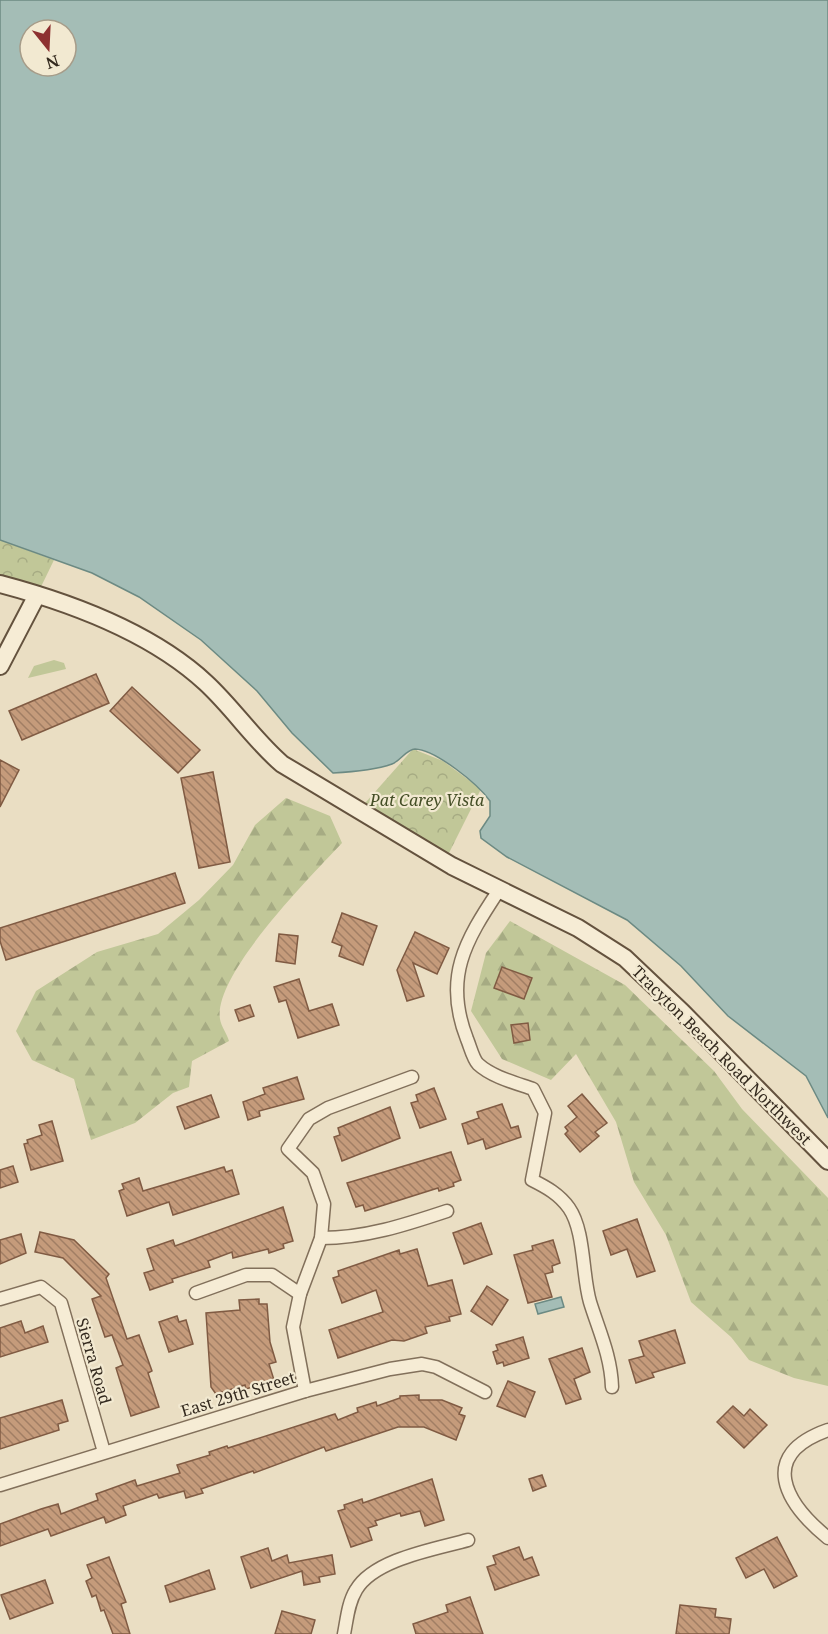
<svg xmlns="http://www.w3.org/2000/svg" width="828" height="1634" viewBox="0 0 828 1634" font-family="'Noto Serif',serif">
  <defs>
    <pattern id="forest-firs" width="22" height="20" patternUnits="userSpaceOnUse" patternTransform="scale(1.5)"><rect width="22" height="20" fill="#c1c798"/><path d="M5 1l3.5 6h-7zM16 11l3.5 6h-7z" fill="#a6ab83"/></pattern>
    <pattern id="park-crowns" width="20" height="18" patternUnits="userSpaceOnUse" patternTransform="scale(1.5)"><rect width="20" height="18" fill="#c1c798"/><path d="M2 6a3 3 0 1 1 6 0M12 15a3 3 0 1 1 6 0" fill="none" stroke="#a6ab83"/></pattern>
    <pattern id="building-back-hatch" width="6" height="6" patternUnits="userSpaceOnUse" patternTransform="scale(1.5)"><rect width="6" height="6" fill="#c59b7b"/><path d="M-1 5l2 2M0 0l6 6M5-1l2 2" fill="none" stroke="#a17e64"/></pattern>
  </defs>
  <rect width="100%" height="100%" fill="#eadec3"/>
  <path fill="#c1c798" d="M54,660L64,663L66,669L28,678L34,666Z"/>
  <g fill="url(#forest-firs)">
    <path d="M286,798L330,816L342,843C312,875 213,974 220,1019C221,1026 227,1034 229,1041L192,1061L189,1087L173,1093L135,1123L91,1140L74,1079L32,1060L16,1031L36,991L97,952L158,934L199,900L233,865L255,825Z"/>
    <path d="M510,921L625,985L714,1071L742,1109L828,1198V1386L794,1378L749,1360L731,1337L691,1302L666,1235L634,1182L616,1122L576,1054L551,1080L502,1059L471,1011L486,953Z"/>
  </g>
  <g fill="url(#park-crowns)">
    <path d="M0,540L54,560L37,595L0,584Z"/>
    <path d="M413,749L443,761L481,789L445,861L359,810Z"/>
  </g>
  <g fill="#a4bdb6" stroke="#6c8a83" stroke-width="1.5" fill-rule="evenodd">
    <path d="M0,0H828V1118L806,1076L728,1016L681,966L627,920L507,857L481,838L480,831L490,816V801C478,784 436,750 415,749C407,749 400,761 392,764C375,770 352,772 333,773L292,733L257,691L201,640L139,597L92,573L0,540ZM30,30H66V66H30Z"/>
    <path d="M561,1297L564,1307L538,1314L535,1304Z"/>
  </g>
  <g fill="url(#building-back-hatch)" stroke="#805b43" stroke-width="1.5">
    <path d="M96,674L109,703L22,740L9,711Z"/>
    <path d="M132,687L200,750L178,773L110,711Z"/>
    <path d="M0,760L19,770L0,807Z"/>
    <path d="M213,772L230,862L199,868L181,778Z"/>
    <path d="M175,873L185,903L6,960L0,941V928Z"/>
    <path d="M342,913L377,926L363,965L339,956L342,946L332,942Z"/>
    <path d="M415,932L449,948L437,974L413,963L424,996L407,1001L397,970Z"/>
    <path d="M279,934L298,936L295,964L276,961Z"/>
    <path d="M502,967L532,978L524,999L494,988Z"/>
    <path d="M299,979L309,1011L332,1004L339,1025L298,1038L286,1000L279,1002L274,987Z"/>
    <path d="M250,1005L254,1016L239,1021L235,1010Z"/>
    <path d="M528,1023L530,1040L514,1043L511,1025Z"/>
    <path d="M297,1077L304,1099L259,1111L260,1116L248,1120L243,1102L265,1094L263,1088Z"/>
    <path d="M434,1088L446,1119L420,1128L411,1103L418,1101L416,1095Z"/>
    <path d="M582,1094L607,1123L595,1132L599,1136L580,1152L565,1134L568,1131L565,1127L577,1117L568,1106Z"/>
    <path d="M211,1095L219,1117L185,1129L177,1107Z"/>
    <path d="M502,1104L511,1128L518,1126L521,1137L486,1149L483,1139L468,1144L462,1124L479,1118L477,1112Z"/>
    <path d="M390,1107L400,1138L342,1161L334,1137L340,1135L338,1128Z"/>
    <path d="M52,1121L63,1161L31,1170L24,1144L28,1143L27,1140L42,1135L39,1125Z"/>
    <path d="M451,1152L461,1180L453,1183L454,1186L439,1191L438,1188L365,1211L363,1205L356,1207L347,1183Z"/>
    <path d="M13,1166L18,1182L0,1188V1170Z"/>
    <path d="M224,1167L226,1172L232,1170L239,1194L173,1215L169,1202L127,1216L119,1191L124,1189L122,1184L139,1178L143,1191Z"/>
    <path d="M283,1207L293,1241L283,1244L284,1248L269,1253L268,1249L233,1258L232,1252L208,1261L210,1267L172,1279L173,1282L150,1290L144,1273L154,1270L147,1249L173,1240L175,1246Z"/>
    <path d="M637,1219L655,1271L637,1277L627,1249L611,1255L603,1231Z"/>
    <path d="M481,1223L492,1254L464,1264L453,1233Z"/>
    <path d="M40,1232L74,1240L109,1274L106,1278L127,1339L139,1335L152,1371L148,1373L159,1407L131,1416L116,1368L123,1365L112,1335L105,1337L92,1299L101,1296L63,1258L35,1252Z"/>
    <path d="M21,1234L26,1253L0,1264V1240Z"/>
    <path d="M553,1240L560,1263L552,1266L553,1272L545,1274L552,1297L528,1303L514,1255L533,1250L532,1246Z"/>
    <path d="M417,1249L428,1286L452,1280L461,1314L449,1317L450,1321L425,1327L427,1333L404,1341L392,1340L338,1358L329,1330L383,1312L376,1290L342,1303L333,1278L339,1276L338,1271L399,1250L400,1254Z"/>
    <path d="M487,1286L508,1300L492,1325L471,1311Z"/>
    <path d="M259,1299V1304H267L270,1342L276,1362L269,1364L274,1380L246,1389L245,1385L216,1394L211,1387L206,1313L240,1310L239,1300Z"/>
    <path d="M177,1316L179,1322L186,1320L193,1344L169,1352L159,1322Z"/>
    <path d="M21,1321L25,1333L43,1326L48,1342L0,1357V1328Z"/>
    <path d="M675,1330L685,1363L652,1373L654,1377L636,1383L629,1360L644,1356L639,1341Z"/>
    <path d="M523,1337L529,1358L504,1366L503,1362L497,1364L493,1352L498,1350L496,1345Z"/>
    <path d="M582,1348L590,1372L574,1379L581,1399L566,1404L549,1359Z"/>
    <path d="M508,1381L535,1392L525,1417L497,1406Z"/>
    <path d="M419,1395V1400H442L462,1408L459,1414L465,1416L456,1440L424,1427H398L326,1451L324,1447L254,1473L253,1471L201,1489L203,1493L186,1498L184,1491L159,1498L157,1494L123,1506L126,1515L106,1523L104,1517L51,1536L48,1529L0,1546V1524L41,1509L58,1504L61,1514L98,1500L96,1494L135,1480L137,1486L180,1473L177,1465L210,1455L209,1452L227,1446L228,1448L335,1414L338,1420L358,1412L357,1408L376,1402L377,1406L400,1398V1396Z"/>
    <path d="M62,1400L68,1421L58,1424L59,1430L0,1449V1418Z"/>
    <path d="M733,1406L744,1416L750,1409L767,1425L744,1448L717,1422Z"/>
    <path d="M542,1475L546,1486L533,1491L529,1479Z"/>
    <path d="M432,1479L444,1520L425,1526L420,1511L401,1516L400,1513L375,1521L377,1525L368,1528L372,1540L351,1547L338,1511L345,1509L344,1505L362,1499L363,1503Z"/>
    <path d="M777,1537L797,1576L774,1588L764,1569L746,1578L736,1558Z"/>
    <path d="M519,1547L524,1560L532,1557L539,1575L495,1590L487,1567L496,1564L493,1556Z"/>
    <path d="M268,1548L272,1561L287,1555L289,1563L332,1555L335,1574L319,1577L320,1582L304,1585L302,1571L251,1588L241,1557Z"/>
    <path d="M109,1557L126,1602L121,1604L130,1634H113L104,1610L101,1611L96,1595L92,1597L86,1581L92,1578L87,1565Z"/>
    <path d="M209,1570L215,1589L170,1602L165,1586Z"/>
    <path d="M45,1580L53,1603L10,1619L1,1595Z"/>
    <path d="M470,1597L483,1634H416L413,1624L448,1612L446,1605Z"/>
    <path d="M680,1605L716,1609L715,1617L731,1619L729,1634H676Z"/>
    <path d="M282,1611L315,1620L311,1634H275Z"/>
  </g>
  <g fill="none" stroke-linecap="round" stroke-linejoin="round">
    <g stroke="#82705b" stroke-width="15">
      <g id="street">
        <path d="M499,890C465,941 443,978 467,1039C470,1046 473,1059 478,1064C492,1077 516,1083 533,1089L545,1113L532,1180C546,1187 559,1194 569,1208C585,1231 582,1275 590,1302C599,1331 611,1356 612,1387"/>
        <path d="M321,1238C365,1238 405,1225 447,1211"/>
        <path d="M196,1293L246,1275H272L300,1294"/>
        <path d="M0,1299L41,1287L61,1303L104,1452"/>
        <path d="M305,1391L293,1327L300,1294L321,1238L324,1204L313,1173L288,1149L309,1119L328,1108L412,1077"/>
        <path d="M828,1430C757,1455 785,1503 828,1538"/>
        <path d="M0,1485L305,1391L390,1369L422,1364L436,1367L485,1392"/>
        <path d="M344,1634C347,1619 348,1603 356,1590C374,1559 436,1549 468,1540"/>
      </g>
    </g>
    <g stroke="#64523e" stroke-width="20">
      <g id="secondary">
        <path d="M0,584C72,603 151,632 206,683C234,709 254,740 282,764L452,866L578,928L625,958L682,1012L828,1161"/>
        <path d="M0,666L37,595"/>
      </g>
    </g>
    <use href="#street" stroke="#f6ecd5" stroke-width="12"/>
    <use href="#secondary" stroke="#f6ecd5" stroke-width="16"/>
  </g>
  <g text-anchor="middle" dominant-baseline="central" stroke-width="4.5" stroke-linejoin="round" paint-order="stroke">
    <g font-size="16" font-style="italic" fill="#444e26" stroke="#f2e9d1">
      <text x="427" y="800">Pat Carey Vista</text>
    </g>
    <g font-size="16" fill="#33291e" stroke="#f2e9d1">
      <text transform="translate(722 1055) rotate(45)">Tracyton Beach Road Northwest</text>
      <text transform="translate(94 1361) rotate(74)">Sierra Road</text>
      <text transform="translate(238 1394) rotate(-17)">East 29th Street</text>
    </g>
  </g>
  <g transform="translate(48 48) rotate(162)"><circle r="28" fill="#f2e9d1" stroke="#a69c89" stroke-width="1.5"/>
  <path d="M0-4.5L10 22L0 15L-10 22Z" fill="#8d3030"/>
  <text y="-9" font-size="16" font-weight="bold" text-anchor="middle" fill="#33291e">N</text>
  </g>
</svg>
